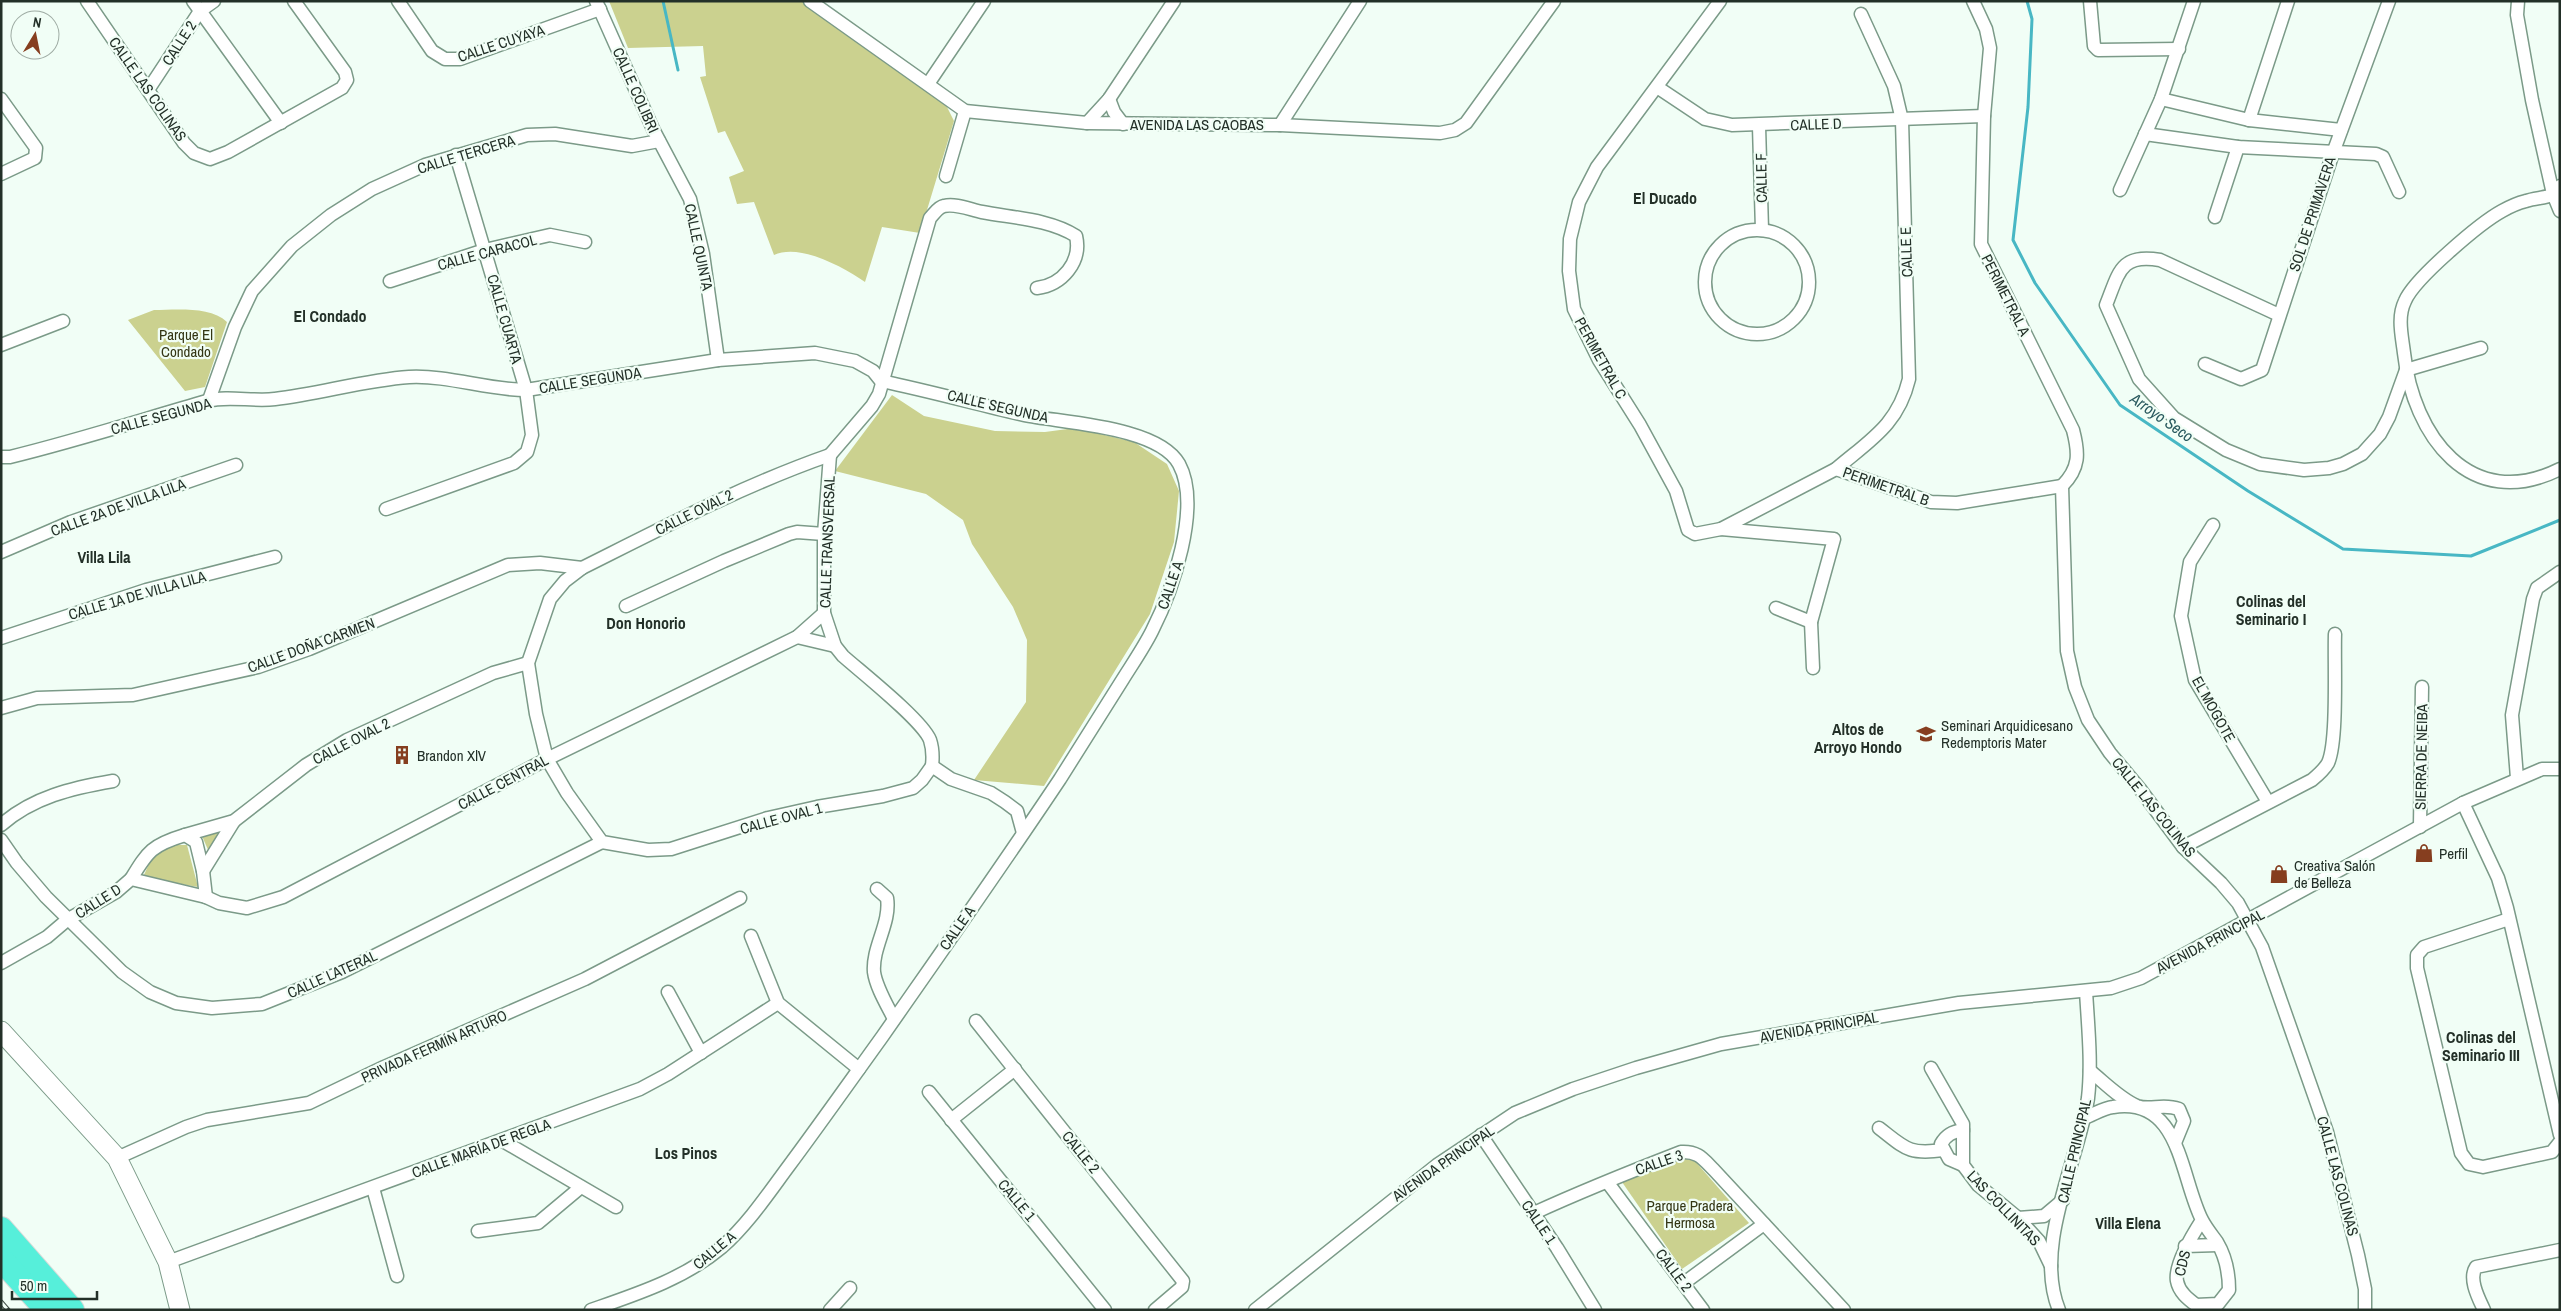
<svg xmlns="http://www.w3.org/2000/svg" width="2561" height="1311" viewBox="0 0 2561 1311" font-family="'Archivo Narrow',sans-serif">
  <rect width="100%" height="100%" fill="#f1fef6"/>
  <g fill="#cbd18f">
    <path d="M609,1H810L945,103L954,121L920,233L882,227L865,282C843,267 800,243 774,255L754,202L737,204L729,177L744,171L725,131L718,133L700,77L706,76L703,46L628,48Z"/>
    <path d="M154,310C176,310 210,306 227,322L205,387L185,391L128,320Z"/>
    <path d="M892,395L924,416L995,431L1045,432L1075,428L1134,442L1167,464L1179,491L1174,542L1150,614L1044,786L974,780L1026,702L1027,640L1013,607L972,544L963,520L926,494L835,471Z"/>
    <path d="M228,827L209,852L202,836Z"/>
    <path d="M169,845H187L198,887L143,877L154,853Z"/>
    <path d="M1679,1157L1695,1161L1749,1223L1682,1269L1622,1182Z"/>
  </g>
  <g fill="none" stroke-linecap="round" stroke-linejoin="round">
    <g stroke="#48b7c4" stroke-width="3">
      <path d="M663,1L678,70"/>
      <path d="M2027,1L2032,19L2028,107L2013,240L2035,283L2120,405L2248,491L2343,549L2471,556L2560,520"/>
    </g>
    <g stroke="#7b9a88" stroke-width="15">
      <g id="street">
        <path d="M87,1L184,143L194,153L210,159L228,152L342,88L347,80L345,72L294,1"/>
        <path d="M193,1L281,123"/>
        <path d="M398,1L432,51L445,59H460L600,9"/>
        <path d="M596,1L653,129L690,199L703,254L718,360"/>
        <path d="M810,1L965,111L1087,123L1280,125L1440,133L1455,130L1466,123L1554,1"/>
        <path d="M1720,1L1597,167L1579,202L1570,239L1569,271L1574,309L1599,360L1640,425L1676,491L1688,530L1695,534L1721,529L1836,469L1931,502L1957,503L2062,486"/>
        <path d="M1973,1L1986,29L1990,48L1984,116L1981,244L2073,430C2079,453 2080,468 2062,486"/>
        <path d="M2090,1L2094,46L2098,50L2179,49"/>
        <path d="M2518,1L2517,15L2532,100L2553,194L2560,211"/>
        <path d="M928,84L984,1"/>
        <path d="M1657,87L1705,119L1732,125L1984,116"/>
        <path d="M148,90L200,11L214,1"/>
        <path d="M1,99L36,148L35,158L1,174"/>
        <path d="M1109,99L1114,112L1123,124"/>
        <path d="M2161,99L2249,120L2341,130"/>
        <path d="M2249,120L2288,1"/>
        <path d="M1087,123L1109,99L1174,1"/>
        <path d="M1280,125L1360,1"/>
        <path d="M1759,126L1762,230"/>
        <path d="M2145,134L2238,147L2376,154L2383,157L2399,192"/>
        <path d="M946,176L965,111"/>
        <path d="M2560,186C2558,189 2555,193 2552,195C2545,198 2534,198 2526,201C2518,203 2509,207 2502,211C2480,223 2414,279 2405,301C2397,317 2402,336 2404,353C2413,435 2470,514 2560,469"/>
        <path d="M2120,190L2161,99L2194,1"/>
        <path d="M2215,217L2238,147"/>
        <circle cx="1757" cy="282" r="52"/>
        <path d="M390,281L485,250L550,235L585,242"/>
        <path d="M2279,315L2160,260C2120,253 2119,273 2106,305L2139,379L2174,418L2226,450L2260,464L2304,470L2329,468L2343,464L2362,454L2380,434L2389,417L2406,370"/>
        <path d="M1,345L63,321"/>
        <path d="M2205,364L2241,379L2262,370L2333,153L2389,1"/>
        <path d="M2406,370L2481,348"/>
        <path d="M209,400L235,327L252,291L292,246L331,215L372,189L425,165L527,135L555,134L632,146L659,141"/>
        <path d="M830,455C744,485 664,527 582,568L565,581L550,599L528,663L536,714L547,759L567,793L602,842L648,850L671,849L768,818L817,807L883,796L913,788L922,780L932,766L951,779L991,793L1005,802L1017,811L1023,833"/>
        <path d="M830,455L872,406L879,394L930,218C934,214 938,207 944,206C956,203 971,210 982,212C1013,218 1049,219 1076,236C1082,262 1062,285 1037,288"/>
        <path d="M830,455L824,534V613L835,646L843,656C861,672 922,720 930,740C933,749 933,757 932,766"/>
        <path d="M1,457H10C76,441 141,420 207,401C228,395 253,402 275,399C319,394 365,380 409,377C449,375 487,390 526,390L718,360L815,353L855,361L873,371L881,381C929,391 976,404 1024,415C1062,423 1158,426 1179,464C1202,506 1172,592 1152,631C1144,647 1133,663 1123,679C1102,712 1081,746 1060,779C1002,866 942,951 882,1037C851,1080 820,1124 788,1167C768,1194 748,1224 722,1247C684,1279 637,1294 591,1310"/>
        <path d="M1836,469C1870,440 1898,425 1909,379L1902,120L1894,86L1861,14"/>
        <path d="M2062,486L2067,651L2075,687L2088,720L2110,753L2140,789L2183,847L2221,883L2238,903L2262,947L2327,1132L2358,1255L2365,1289V1310"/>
        <path d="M386,509L514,463L527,452L532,435L526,390L456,155"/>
        <path d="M2213,525L2190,562L2181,616L2195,680L2268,802"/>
        <path d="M1721,529L1834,539L1811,622L1813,668"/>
        <path d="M1,552L71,522L236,465"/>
        <path d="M626,606L724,561L789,534L797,532L824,534"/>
        <path d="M1776,608L1811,622"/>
        <path d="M797,637L835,646"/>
        <path d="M1,638L146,590L275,557"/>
        <path d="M1,708L37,698L133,695L258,667L309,649L508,565L540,563L582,568"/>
        <path d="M2517,778L2512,715L2533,599L2537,588L2560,572"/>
        <path d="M2463,803L2498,878L2507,908L2560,1135"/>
        <path d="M1,825C33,797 72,788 113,781"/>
        <path d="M2420,827L2422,687"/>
        <path d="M185,835L234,821L306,765L347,740L493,673L528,663"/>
        <path d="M1,840L17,863L46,897L122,972L150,992L176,1003L212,1008L262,1004L342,972L602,842"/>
        <path d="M2183,847L2312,780C2318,775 2324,770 2328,763C2338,741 2334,662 2335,634"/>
        <path d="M203,871L234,821"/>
        <path d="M131,879C148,851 152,845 185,835L196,842L203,871L206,897"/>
        <path d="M877,889L887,898C891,923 872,947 874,972C876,987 887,1005 894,1019"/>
        <path d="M2509,919L2424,947L2417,955V968L2461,1153L2469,1164L2483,1167L2552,1152L2560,1142"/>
        <path d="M751,936L778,1003L859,1069"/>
        <path d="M1,963L47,937L67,920L116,892L131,879L206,897L219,903L247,908L283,897L547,759L797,637L824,613"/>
        <path d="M668,992L701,1053"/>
        <path d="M976,1021L1183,1281L1182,1287L1155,1310"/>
        <path d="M1931,1068L1963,1124V1165L1978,1185L2018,1218L2039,1241L2051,1266"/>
        <path d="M2090,1071C2104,1082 2120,1099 2137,1106C2150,1111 2162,1103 2179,1109L2184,1121L2175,1143"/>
        <path d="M929,1092L1105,1310"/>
        <path d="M2084,1118C2093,1115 2103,1108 2113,1107C2181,1096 2180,1177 2202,1220C2206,1228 2212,1235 2217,1242C2226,1257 2229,1273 2229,1290L2218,1304L2196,1305C2188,1299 2179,1292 2177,1281C2174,1265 2193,1234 2202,1220"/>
        <path d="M951,1120L1015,1069"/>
        <path d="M1879,1128C1905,1148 1908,1155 1943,1150"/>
        <path d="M1963,1130C1952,1132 1946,1135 1941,1144L1949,1159L1963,1165"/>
        <path d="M1481,1135L1557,1248L1595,1310"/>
        <path d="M503,1141L616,1207"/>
        <path d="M117,1158L186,1127L207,1120L309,1103L384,1067L585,979L740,898"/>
        <path d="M1608,1183L1703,1310"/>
        <path d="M373,1188L397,1276"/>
        <path d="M1534,1213C1582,1191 1632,1171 1681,1152C1698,1151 1703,1159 1714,1170L1844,1310"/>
        <path d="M2018,1218L2044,1216L2063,1200"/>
        <path d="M478,1231L538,1223L581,1187"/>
        <path d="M2185,1246L2218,1245"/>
        <path d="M168,1262L640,1089L668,1074L778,1003"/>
        <path d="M1684,1283L1764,1224"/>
        <path d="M830,1310L850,1288"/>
        <path d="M1255,1310L1437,1165L1515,1113L1573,1089L1636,1068L1721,1044L1959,1003L2111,988L2141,978L2463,803L2542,769H2560"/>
        <path d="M2059,1310C2033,1246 2078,1162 2088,1098C2092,1063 2088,1026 2086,991"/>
        <path d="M2484,1310C2479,1299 2468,1279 2476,1267L2560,1250"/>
      </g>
    </g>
    <g stroke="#7b9a88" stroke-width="21">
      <path id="secondary" d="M1,1031L117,1158L168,1262L180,1310"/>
    </g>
    <g stroke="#d7dad8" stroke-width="26">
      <g id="highway">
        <path d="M1,1229L72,1310"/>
        <path d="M1,1259L47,1310"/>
      </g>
    </g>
    <use href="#street" stroke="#fff" stroke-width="12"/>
    <use href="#secondary" stroke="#fff" stroke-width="19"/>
    <use href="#highway" stroke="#56efda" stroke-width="24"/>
    <g stroke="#424f47" stroke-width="5">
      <path id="rail" d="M1,1302L8,1310"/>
    </g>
    <use href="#rail" stroke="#f1fef6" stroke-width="3" stroke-dasharray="9" stroke-linecap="butt"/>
  </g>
  <defs>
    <g id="school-bare" transform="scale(1.5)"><path d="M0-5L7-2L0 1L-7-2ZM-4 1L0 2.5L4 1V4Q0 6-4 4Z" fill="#863e1f" stroke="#f1fef6" stroke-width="2.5" paint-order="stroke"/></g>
    <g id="building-bare" transform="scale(1.5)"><path d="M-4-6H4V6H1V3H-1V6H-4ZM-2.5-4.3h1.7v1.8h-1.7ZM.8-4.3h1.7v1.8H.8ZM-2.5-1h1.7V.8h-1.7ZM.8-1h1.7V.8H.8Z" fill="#863e1f" stroke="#f1fef6" stroke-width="2.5" paint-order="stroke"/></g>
    <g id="shop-bare" transform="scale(1.5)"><path d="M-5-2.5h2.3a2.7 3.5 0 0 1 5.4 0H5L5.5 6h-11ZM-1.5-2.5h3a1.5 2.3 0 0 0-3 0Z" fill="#863e1f" stroke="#f1fef6" stroke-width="2.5" paint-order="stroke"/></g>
  </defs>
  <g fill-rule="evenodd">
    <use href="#school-bare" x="1926" y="734"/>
    <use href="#building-bare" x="402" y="755"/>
    <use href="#shop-bare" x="2424" y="853"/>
    <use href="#shop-bare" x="2279" y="874"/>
  </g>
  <g text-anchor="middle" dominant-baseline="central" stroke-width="4.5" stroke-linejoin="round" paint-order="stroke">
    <g font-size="15" fill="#233028" stroke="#f1fef6">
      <text transform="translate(179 43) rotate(-57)">CALLE 2</text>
      <text transform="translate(501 43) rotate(-18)">CALLE CUYAYA</text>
      <text transform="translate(148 89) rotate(55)">CALLE LAS COLINAS</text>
      <text transform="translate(636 90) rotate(66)">CALLE COLIBRI</text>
      <text x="1197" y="124">AVENIDA LAS CAOBAS</text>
      <text transform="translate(1816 124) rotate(-2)">CALLE D</text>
      <text transform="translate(466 154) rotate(-17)">CALLE TERCERA</text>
      <text transform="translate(1761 178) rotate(-91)">CALLE F</text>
      <text transform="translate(2312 214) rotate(-72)">SOL DE PRIMAVERA</text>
      <text transform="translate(699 247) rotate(78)">CALLE QUINTA</text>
      <text transform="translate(487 252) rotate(-15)">CALLE CARACOL</text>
      <text transform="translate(1906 252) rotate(-92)">CALLE E</text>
      <text transform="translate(2006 295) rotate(63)">PERIMETRAL A</text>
      <text transform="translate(505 319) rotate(74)">CALLE CUARTA</text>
      <text transform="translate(1601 358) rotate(61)">PERIMETRAL C</text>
      <text transform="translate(590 380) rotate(-9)">CALLE SEGUNDA</text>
      <text transform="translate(998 406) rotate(13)">CALLE SEGUNDA</text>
      <text transform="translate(161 416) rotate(-15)">CALLE SEGUNDA</text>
      <text transform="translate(1886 486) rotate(19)">PERIMETRAL B</text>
      <text transform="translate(118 507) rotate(-20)">CALLE 2A DE VILLA LILA</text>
      <text transform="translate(694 512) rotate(-26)">CALLE OVAL 2</text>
      <text transform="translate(827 542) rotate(-88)">CALLE TRANSVERSAL</text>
      <text transform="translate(1170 585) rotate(-71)">CALLE A</text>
      <text transform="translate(137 595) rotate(-16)">CALLE 1A DE VILLA LILA</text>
      <text transform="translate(311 645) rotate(-20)">CALLE DOÑA CARMEN</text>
      <text transform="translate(2214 709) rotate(61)">EL MOGOTE</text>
      <text transform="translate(351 741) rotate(-27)">CALLE OVAL 2</text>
      <text transform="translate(2421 757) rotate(-89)">SIERRA DE NEIBA</text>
      <text transform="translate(503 782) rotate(-28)">CALLE CENTRAL</text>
      <text transform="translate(2154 807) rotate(51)">CALLE LAS COLINAS</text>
      <text transform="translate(781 818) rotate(-15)">CALLE OVAL 1</text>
      <text transform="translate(98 901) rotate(-32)">CALLE D</text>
      <text transform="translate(957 928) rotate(-55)">CALLE A</text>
      <text transform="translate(2210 941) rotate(-28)">AVENIDA PRINCIPAL</text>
      <text transform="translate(332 974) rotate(-24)">CALLE LATERAL</text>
      <text transform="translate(1819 1027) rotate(-10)">AVENIDA PRINCIPAL</text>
      <text transform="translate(434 1046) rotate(-24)">PRIVADA FERMÍN ARTURO</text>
      <text transform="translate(481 1148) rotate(-20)">CALLE MARÍA DE REGLA</text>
      <text transform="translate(2074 1151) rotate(-77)">CALLE PRINCIPAL</text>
      <text transform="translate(1081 1152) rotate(51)">CALLE 2</text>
      <text transform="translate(1659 1162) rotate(-19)">CALLE 3</text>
      <text transform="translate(1443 1163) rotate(-35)">AVENIDA PRINCIPAL</text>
      <text transform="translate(2338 1176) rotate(75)">CALLE LAS COLINAS</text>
      <text transform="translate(1017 1200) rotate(50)">CALLE 1</text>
      <text transform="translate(2004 1208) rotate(46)">LAS COLLINITAS</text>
      <text transform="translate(1539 1222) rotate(56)">CALLE 1</text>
      <text transform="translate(714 1250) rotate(-40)">CALLE A</text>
      <text transform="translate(2182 1263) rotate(-76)">CDS</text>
      <text transform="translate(1674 1270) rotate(53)">CALLE 2</text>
    </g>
    <g font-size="15" fill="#333513" stroke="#f1fef6">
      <text x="186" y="334">Parque El<tspan x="186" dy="17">Condado</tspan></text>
      <text x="1690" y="1205">Parque Pradera<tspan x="1690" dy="17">Hermosa</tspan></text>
    </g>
    <g font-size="15" fill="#233028" stroke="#f1fef6" text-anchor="start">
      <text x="1941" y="725">Seminari Arquidicesano<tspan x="1941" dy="17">Redemptoris Mater</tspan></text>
      <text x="417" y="755">Brandon XlV</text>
      <text x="2439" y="853">Perfil</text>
      <text x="2294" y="865">Creativa Salón<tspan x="2294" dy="17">de Belleza</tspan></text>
    </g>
    <g font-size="16" font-weight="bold" fill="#233028" stroke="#f1fef6">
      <text x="1665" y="198">El Ducado</text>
      <text x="330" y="316">El Condado</text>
      <text x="104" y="557">Villa Lila</text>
      <text x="2271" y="601">Colinas del<tspan x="2271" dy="18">Seminario I</tspan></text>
      <text x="646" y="623">Don Honorio</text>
      <text x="1858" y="729">Altos de<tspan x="1858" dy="18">Arroyo Hondo</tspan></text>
      <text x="2481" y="1037">Colinas del<tspan x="2481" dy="18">Seminario III</tspan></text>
      <text x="686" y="1153">Los Pinos</text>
      <text x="2128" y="1223">Villa Elena</text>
    </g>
    <g font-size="16" font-style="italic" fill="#29595e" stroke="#f1fef6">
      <text transform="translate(2162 417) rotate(35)">Arroyo Seco</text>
    </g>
  </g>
  <rect width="2561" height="1311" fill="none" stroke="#233028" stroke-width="5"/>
  <g transform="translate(35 35) rotate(10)"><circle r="24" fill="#f1fef6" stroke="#9faca4"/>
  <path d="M0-4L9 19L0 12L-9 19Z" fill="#863e1f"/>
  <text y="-8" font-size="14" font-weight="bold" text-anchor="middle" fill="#233028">N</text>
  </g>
  <path d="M12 1291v8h85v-8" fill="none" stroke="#233028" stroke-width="2.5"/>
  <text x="20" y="1291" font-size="15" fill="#233028" stroke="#f1fef6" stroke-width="4" paint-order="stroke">50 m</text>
</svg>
